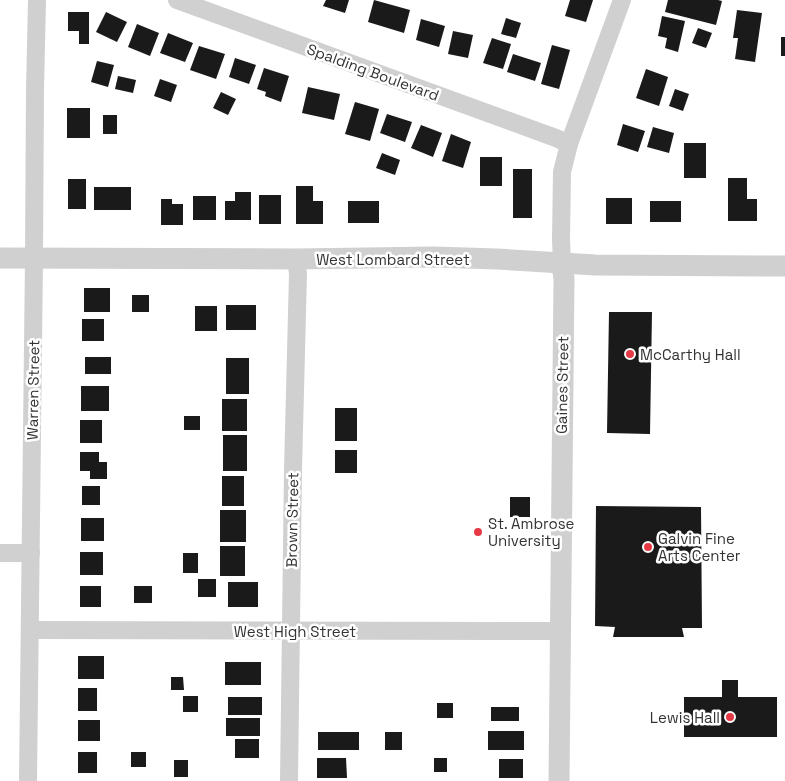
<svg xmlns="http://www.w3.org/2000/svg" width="785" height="781" viewBox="0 0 785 781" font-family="'Space Grotesk',sans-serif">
  <rect width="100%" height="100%" fill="#fff"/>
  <g fill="#1a1a1a">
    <path d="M326,0H349L345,13L323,6Z"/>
    <path d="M374,0L410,10L404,33L368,22Z"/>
    <path d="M570,0H593L586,22L565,16Z"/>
    <path d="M668,0H718L722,1L716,25L665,12Z"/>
    <path d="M737,10L762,13L755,62L735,59L738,38H733Z"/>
    <path d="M68,12H89V44H79V31H68Z"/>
    <path d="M106,12L127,22L117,42L96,32Z"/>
    <path d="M662,16L685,21L678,52L665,48L667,38L658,36Z"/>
    <path d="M506,18L521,23L516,38L501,34Z"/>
    <path d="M421,19L445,26L439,47L416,40Z"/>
    <path d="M137,24L159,33L150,56L128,47Z"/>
    <path d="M698,28L712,33L706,48L692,43Z"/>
    <path d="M453,31L473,35L468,58L448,54Z"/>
    <path d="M168,33L193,43L185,62L160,53Z"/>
    <rect x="781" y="37" width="4" height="19"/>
    <path d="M492,38L511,44L503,69L483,63Z"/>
    <path d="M552,45L570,50L559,89L541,84Z"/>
    <path d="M199,46L225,54L216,79L190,70Z"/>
    <path d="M513,54L541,63L535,81L507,72Z"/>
    <path d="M235,58L256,65L249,84L229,77Z"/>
    <path d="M97,61L114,65L108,87L91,82Z"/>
    <path d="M264,68L289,76L281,102L265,96L266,92L257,89Z"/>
    <path d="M646,69L668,77L659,106L636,98Z"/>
    <path d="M118,76L136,80L133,93L115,89Z"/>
    <path d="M160,79L177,85L171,102L154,96Z"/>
    <path d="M308,87L340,94L334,120L302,113Z"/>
    <path d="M675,89L689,94L683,111L669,106Z"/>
    <path d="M221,92L236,99L228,115L213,108Z"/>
    <path d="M355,102L379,109L370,141L345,134Z"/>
    <rect x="67" y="108" width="23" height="30"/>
    <path d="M387,114L412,122L405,142L380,133Z"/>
    <rect x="103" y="115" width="14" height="19"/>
    <path d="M623,124L645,131L638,152L617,145Z"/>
    <path d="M421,125L442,133L433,157L411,148Z"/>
    <path d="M653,127L674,133L669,153L647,147Z"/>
    <path d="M451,134L471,142L463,168L442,161Z"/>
    <rect x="684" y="143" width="22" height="35"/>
    <path d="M382,153L400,160L395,175L376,168Z"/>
    <rect x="480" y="157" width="22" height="29"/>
    <rect x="513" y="169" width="19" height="49"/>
    <path d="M728,178H747V199H757V221H728Z"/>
    <rect x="68" y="179" width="18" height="30"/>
    <path d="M296,186H313V201H323V224H296Z"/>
    <rect x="94" y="187" width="37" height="23"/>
    <path d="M235,192H251V220H225V201H235Z"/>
    <rect x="259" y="195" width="22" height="29"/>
    <rect x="193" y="196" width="23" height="24"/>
    <rect x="606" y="198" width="26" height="26"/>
    <path d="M161,199H172V204H183V225H161Z"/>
    <rect x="348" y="201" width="31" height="22"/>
    <rect x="650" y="201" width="31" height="21"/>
    <rect x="84" y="288" width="26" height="24"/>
    <rect x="132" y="295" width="17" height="17"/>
    <rect x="226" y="305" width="30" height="25"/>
    <rect x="195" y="306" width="22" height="25"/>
    <path d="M609,312H652L650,434L607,433Z"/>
    <rect x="82" y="319" width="22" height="22"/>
    <rect x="85" y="357" width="26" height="17"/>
    <rect x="226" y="358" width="23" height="36"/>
    <rect x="81" y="386" width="28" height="25"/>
    <rect x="222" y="399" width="25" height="32"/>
    <rect x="335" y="408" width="22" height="33"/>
    <rect x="184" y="416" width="16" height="14"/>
    <rect x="80" y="420" width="22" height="23"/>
    <rect x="223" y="435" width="24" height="36"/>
    <rect x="335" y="450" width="22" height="23"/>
    <path d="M80,452H99V462H107V479H90V471H80Z"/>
    <rect x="222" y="476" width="22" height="30"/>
    <rect x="82" y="486" width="18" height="19"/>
    <rect x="510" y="497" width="20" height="20"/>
    <path d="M596,506L701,507L702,628H682L684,637H613L615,627L595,626Z"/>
    <rect x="220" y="510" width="26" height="32"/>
    <rect x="81" y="518" width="23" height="23"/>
    <rect x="220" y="546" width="25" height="30"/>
    <rect x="80" y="552" width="23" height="23"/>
    <rect x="183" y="553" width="15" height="20"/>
    <rect x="198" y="579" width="18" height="18"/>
    <rect x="228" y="582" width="30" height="25"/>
    <rect x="80" y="586" width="21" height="21"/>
    <rect x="134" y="586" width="18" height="17"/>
    <rect x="78" y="656" width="26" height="23"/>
    <rect x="225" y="662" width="36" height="23"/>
    <path d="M171,677H183L184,690H171Z"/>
    <path d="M722,680H738V697H777V737H684V697H722Z"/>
    <rect x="78" y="688" width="19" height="23"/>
    <rect x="183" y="696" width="15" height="16"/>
    <rect x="228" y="697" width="34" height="18"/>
    <rect x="437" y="703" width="16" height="15"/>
    <rect x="491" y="707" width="28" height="14"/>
    <rect x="226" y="718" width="34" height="18"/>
    <rect x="78" y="720" width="22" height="21"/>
    <rect x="488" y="731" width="36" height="19"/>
    <rect x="318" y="732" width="41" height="18"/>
    <rect x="385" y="732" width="17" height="18"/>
    <rect x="235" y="739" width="24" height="19"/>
    <rect x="78" y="752" width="19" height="21"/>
    <rect x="131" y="752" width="15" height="15"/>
    <path d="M317,758H346L347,778H317Z"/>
    <rect x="434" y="758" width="13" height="14"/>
    <rect x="499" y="759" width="24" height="19"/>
    <rect x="174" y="760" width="14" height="17"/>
  </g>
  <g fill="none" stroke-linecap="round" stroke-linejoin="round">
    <g stroke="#d0d0d0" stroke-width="18">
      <path d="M177,0L556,138L569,144"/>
      <path d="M562,264L561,239L562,172L569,144L622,0"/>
      <path d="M0,553H31"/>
      <path d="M30,630L560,631"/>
      <path d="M28,781L34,258L35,90L37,0"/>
      <path d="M289,781L293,469L298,274L296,259"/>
    </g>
    <g stroke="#d0d0d0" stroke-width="21">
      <path d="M0,258L296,259L434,257L497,259L595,265L785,266"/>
      <path d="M559,781L564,279L562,264"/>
    </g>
  </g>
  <g fill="#e63946" stroke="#fff" stroke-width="2">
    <circle cx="630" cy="354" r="5"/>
    <circle cx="478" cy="532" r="5"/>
    <circle cx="648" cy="547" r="5"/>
    <circle cx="730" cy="717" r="5"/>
  </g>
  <g text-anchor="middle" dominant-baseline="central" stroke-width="5" stroke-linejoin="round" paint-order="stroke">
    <g font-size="15" fill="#333" stroke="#fff">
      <text transform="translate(373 72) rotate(20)">Spalding Boulevard</text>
      <text x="393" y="259">West Lombard Street</text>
      <text transform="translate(562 385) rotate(-89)">Gaines Street</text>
      <text transform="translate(33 390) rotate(-89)">Warren Street</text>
      <text transform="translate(292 520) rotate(-89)">Brown Street</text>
      <text x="295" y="631">West High Street</text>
    </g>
    <g font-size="15" fill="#333" stroke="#fff" text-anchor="start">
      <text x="640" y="354">McCarthy Hall</text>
      <text x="488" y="523">St. Ambrose<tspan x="488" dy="17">University</tspan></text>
      <text x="658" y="538">Galvin Fine<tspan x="658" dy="17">Arts Center</tspan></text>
      <text x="720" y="717" text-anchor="end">Lewis Hall</text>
    </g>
  </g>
</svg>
